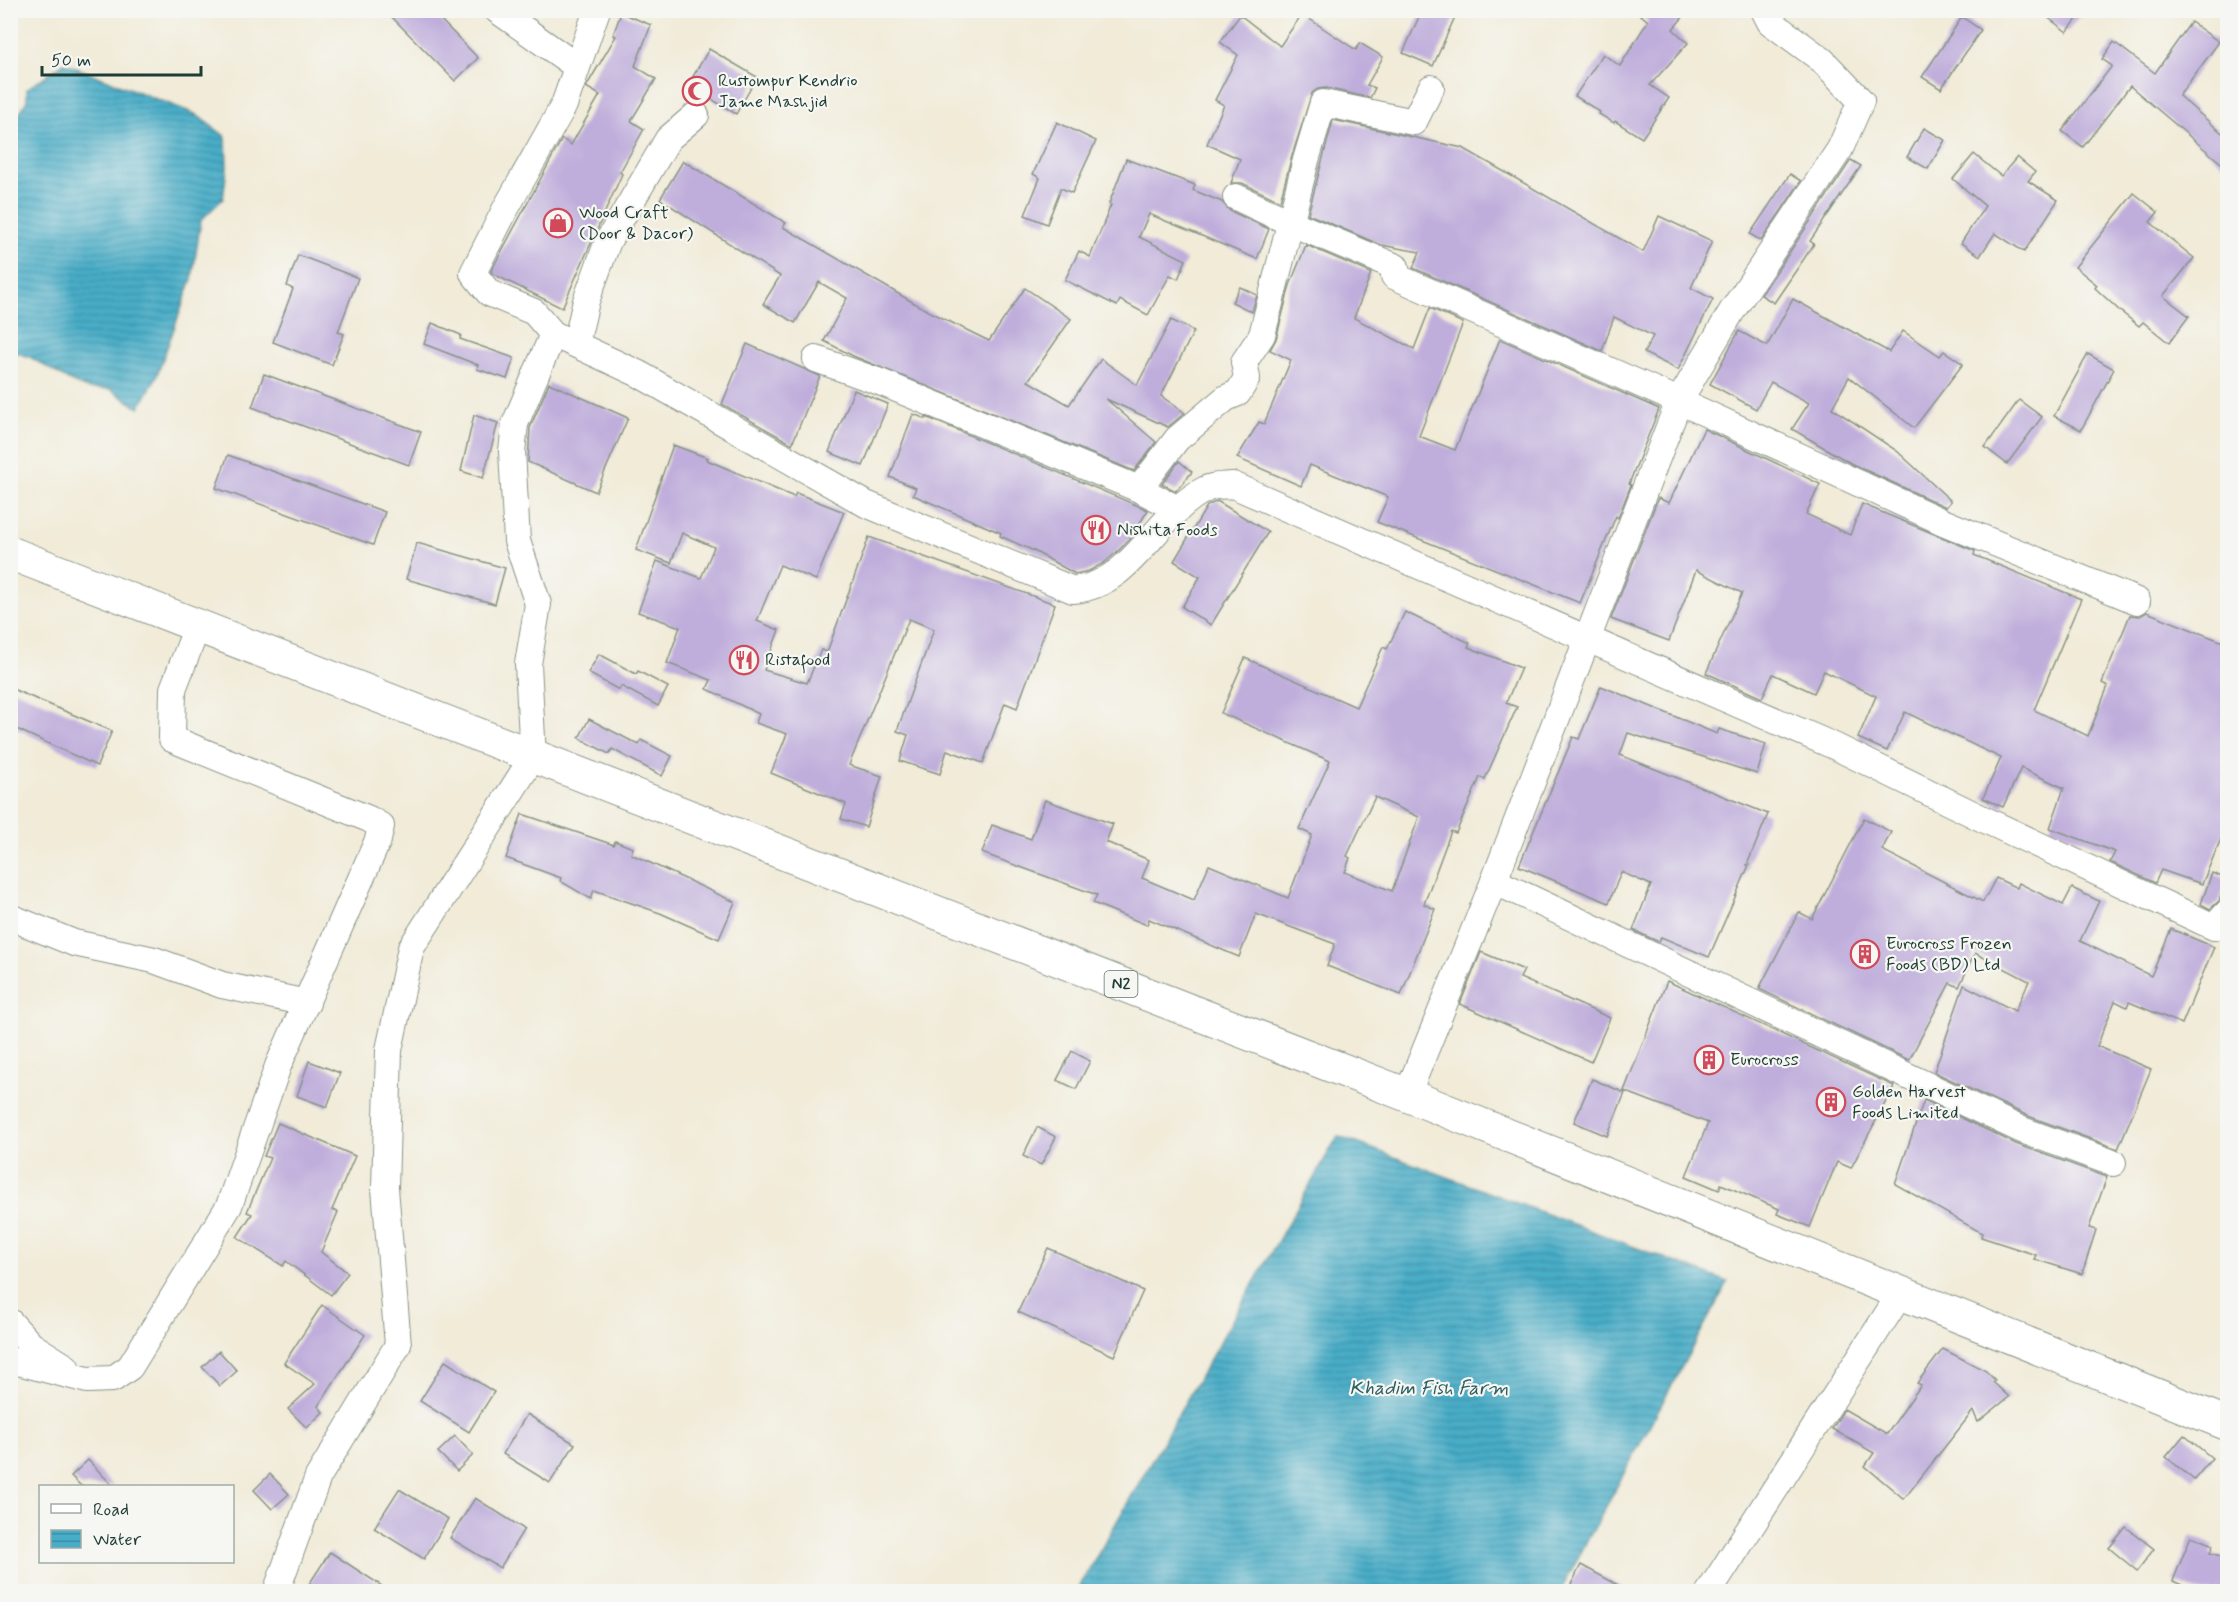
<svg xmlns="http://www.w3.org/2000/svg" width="2238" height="1602" viewBox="0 0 2238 1602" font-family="Mynerve,sans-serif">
  <defs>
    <pattern id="water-rules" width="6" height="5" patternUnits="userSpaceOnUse" patternTransform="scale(1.5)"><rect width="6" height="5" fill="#48adc8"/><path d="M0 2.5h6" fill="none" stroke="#3b8ea3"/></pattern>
  </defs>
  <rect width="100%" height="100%" fill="#f6f6f2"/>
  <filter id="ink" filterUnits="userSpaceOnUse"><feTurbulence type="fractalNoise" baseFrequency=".0167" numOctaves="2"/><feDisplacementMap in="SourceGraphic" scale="12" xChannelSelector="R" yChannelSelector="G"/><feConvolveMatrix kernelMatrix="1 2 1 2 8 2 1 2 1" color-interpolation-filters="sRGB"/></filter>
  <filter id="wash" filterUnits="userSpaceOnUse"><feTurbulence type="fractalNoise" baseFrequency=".008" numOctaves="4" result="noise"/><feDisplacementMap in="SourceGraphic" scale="24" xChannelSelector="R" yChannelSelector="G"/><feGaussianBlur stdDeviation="1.35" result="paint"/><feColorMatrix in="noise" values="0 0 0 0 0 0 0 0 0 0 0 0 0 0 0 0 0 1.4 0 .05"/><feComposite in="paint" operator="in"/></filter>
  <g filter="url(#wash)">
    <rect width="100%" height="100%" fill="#f1ebd8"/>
    <g fill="url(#water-rules)" stroke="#34757e" stroke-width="1.5">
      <path d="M64,63L195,114L226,137L227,168L223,199L201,220L192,279L156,378L139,408L110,389H89L70,381L30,357L11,351L10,167L12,165L17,118L27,100V89Z"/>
      <path d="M1338,1136L1728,1282L1560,1591H1077Z"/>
    </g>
    <g id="blocks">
      <g fill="#bfaedb" fill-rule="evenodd">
        <path d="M385,10H431L478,58L455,81Z"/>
        <path d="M1422,10H1458L1433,66L1403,53Z"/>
        <path d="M1635,10H1689L1673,29L1688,43L1650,85L1669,98L1642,138L1615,121L1614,123L1599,114L1600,112L1575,96L1603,54L1620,66L1648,21Z"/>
        <path d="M2038,10H2084L2067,32Z"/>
        <path d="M621,13L651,25L635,66L656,79L631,121L644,129L620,172L622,174L562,308L493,274L491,271L562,139L571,145L600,95L586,87L616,36L613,35Z"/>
        <path d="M1302,14L1356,50L1360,43L1383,57L1367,85L1375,88L1370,98L1326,88L1318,89L1312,93L1292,156L1280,201L1242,183H1231L1240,159L1207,144L1224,105L1215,100L1238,55L1220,42L1240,15L1280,46Z"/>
        <path d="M1962,17L1981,30L1941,89L1922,77Z"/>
        <path d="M2191,22L2219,42L2179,96L2228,138V169L2130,86L2083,147L2062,131L2112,66L2102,59L2114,42L2155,73Z"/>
        <path d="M709,49L757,77L736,114L688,85Z"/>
        <path d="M1333,120L1463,148L1643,252L1659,216L1712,241L1691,288L1713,299L1678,370L1644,353L1653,336L1614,317L1602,351L1413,268L1420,252L1381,245L1308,214Z"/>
        <path d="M1057,122L1096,141L1072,193L1061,188L1047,224L1025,215L1040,178L1033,174Z"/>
        <path d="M1924,128L1945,140L1928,169L1907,157Z"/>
        <path d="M1974,154L2001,176L2017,157L2035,172L2028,181L2058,200L2024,252L1995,233L1980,256L1961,243L1985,206L1953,179Z"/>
        <path d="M1126,159L1195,185L1193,190L1222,202L1230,211L1269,229L1257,259L1149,214L1139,237L1186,260L1178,279L1170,275L1148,315L1120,300L1117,306L1065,280L1079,251L1090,257L1111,205L1109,204Z"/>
        <path d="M1851,160L1861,166L1810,241L1814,244L1774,303L1761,295Z"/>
        <path d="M683,161L786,223L783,227L928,311L989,341L1025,288L1071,319L1028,381L1069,405L1101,359L1137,385L1171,320L1194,331L1161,396L1185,413L1168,427L1106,399L1156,442L1134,471L853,356L824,341L847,298L819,282L795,323L763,304L780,276L660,199Z"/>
        <path d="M1790,174L1801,181L1761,241L1750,234Z"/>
        <path d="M2134,193L2158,212L2150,222L2194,258L2163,296L2189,316L2169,343L2143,322L2139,326L2120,311L2095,288L2097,285L2075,267Z"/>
        <path d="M1306,245L1371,273L1354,318L1414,349L1430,308L1463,323L1419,436L1455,450L1500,339L1659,409L1629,484L1631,485L1618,518L1616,516L1580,603L1377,522L1388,497L1310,465L1301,486L1237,458L1259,422L1264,424L1291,360L1270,350L1276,339L1290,285Z"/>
        <path d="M298,255L358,278L338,332L344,334L332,365L273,342L293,289L287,286Z"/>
        <path d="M1240,287L1257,295L1252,312L1232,302Z"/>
        <path d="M1793,299L1889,352L1903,331L1940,356L1944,351L1963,364L1914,428L1849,377L1832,408L1897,451L1951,501L1946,507L1852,464L1792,429L1809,403L1771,382L1756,409L1710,384L1739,331L1767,346Z"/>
        <path d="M432,323L461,335L460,339L514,358L507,379L477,369L478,365L424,344Z"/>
        <path d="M747,344L820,376L792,444L722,404Z"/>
        <path d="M2088,354L2114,369L2081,430L2054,416Z"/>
        <path d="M264,374L421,432L409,465L252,407Z"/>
        <path d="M549,383L628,418L596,492L528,462L530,428Z"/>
        <path d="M854,390L888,404L863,466L829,452Z"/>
        <path d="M2019,400L2042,417L2007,464L1985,447Z"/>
        <path d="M913,414L926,419V417L1148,510L1130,539L1118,551L1104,563L1089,571L1075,574L1034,551L1000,536L1001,533L913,495L916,488L890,477Z"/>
        <path d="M474,415L498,423L483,478L461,471Z"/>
        <path d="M1704,429L1820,484L1806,514L1850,535L1862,504L1975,551L1974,555L2081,599L2034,710L2088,736L2108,686L2102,683L2130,615L2140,616L2147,612L2228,644V822L2202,884L2161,870L2155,883L2110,862L2115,852L2050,828L2064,788L2021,768L2003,807L1983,798L2001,758L1905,712L1887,751L1858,738L1876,696L1824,671L1814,693L1773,674L1762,698L1706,673L1742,593L1696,570L1669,641L1611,619L1658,498L1669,503Z"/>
        <path d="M673,445L708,458L707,460L794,497L796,493L844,512L816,580L780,565L757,621L779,630L764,670L807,683L821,650L827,652L869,537L1055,604L1017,708L1005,703L983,763L947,750L940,774L900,761L908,735L897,731L934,629L909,619L849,765L882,776L866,827L841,819L846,804L771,773L787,734L756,723L759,714L707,689L711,680L667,663L680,627L638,612L657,561L701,578L714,547L682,533L671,563L636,550Z"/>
        <path d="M228,455L385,512L373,545L216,488Z"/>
        <path d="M1179,461L1192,472L1176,491L1162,484Z"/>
        <path d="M1217,501L1268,532L1211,625L1182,607L1200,577L1174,561L1207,506Z"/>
        <path d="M417,543L505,568L495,604L406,579Z"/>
        <path d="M1405,612L1470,643L1468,647L1521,668L1506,703L1517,707L1485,779L1480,777L1456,833L1451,831L1424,904L1435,909L1401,995L1327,966L1335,944L1256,914L1239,957L1149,919L1147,925L1093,903L1097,895L982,853L992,825L1031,839L1045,800L1113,824L1106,842L1149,860L1142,878L1194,900L1209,865L1288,898L1312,835L1299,829L1330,761L1221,713L1245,658L1356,707L1383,647L1387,649ZM1375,797L1419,817L1392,891L1345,872L1350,858L1347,856Z"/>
        <path d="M599,654L636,674L638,671L668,687L658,706L621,686L619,690L588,673Z"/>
        <path d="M1601,686L1717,734L1719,729L1766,744L1757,774L1628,733L1620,755L1768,814L1747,865H1749L1709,957L1661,937L1659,942L1633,930L1651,885L1621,872L1609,903L1519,866L1573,737L1579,739Z"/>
        <path d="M10,688L112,731L97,766L10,726Z"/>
        <path d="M589,719L639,745L641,740L672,756L662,776L612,749L609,754L579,738Z"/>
        <path d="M522,814L614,845L615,841L633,848L631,854L735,902L719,939L660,913L594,890L591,899L560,881L561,878L506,858Z"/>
        <path d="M1864,818L1891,832L1882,850L1983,902L1996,878L2017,888L2019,883L2063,905L2072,888L2099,901L2080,941L2151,976L2171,929L2214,947L2182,1024L2129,1002L2127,1007L2115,1001L2097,1046L2151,1069L2118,1149L2028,1116L1934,1072L1964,985L2015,1011L2029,981L1975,953L1959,987L1950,983L1909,1060L1759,989L1799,912L1812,919Z"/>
        <path d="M2212,873L2227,879L2219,901L2210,909L2201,904Z"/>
        <path d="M1481,952L1524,970L1520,978L1610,1018L1591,1062L1460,1004Z"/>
        <path d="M1667,981L1894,1086L1851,1168L1837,1162L1810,1227L1777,1214L1779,1209L1721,1184L1719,1190L1686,1176L1708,1123L1624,1091Z"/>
        <path d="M1072,1051L1090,1061L1076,1089L1057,1080Z"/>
        <path d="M309,1061L340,1073L327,1107L297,1096Z"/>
        <path d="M1592,1079L1625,1093L1607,1136L1574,1122Z"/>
        <path d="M1924,1100L2016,1144L2107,1177L2089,1228L2096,1230L2082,1274L2034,1259L2036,1255L1981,1237L1982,1233L1895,1184Z"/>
        <path d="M278,1123L355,1156L332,1210L338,1212L321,1252L348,1273L331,1295L286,1261L283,1266L237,1237L252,1214L247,1212L270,1158L264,1156Z"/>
        <path d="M1037,1127L1056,1137L1041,1165L1023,1156Z"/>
        <path d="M1048,1248L1143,1291L1114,1356L1018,1312Z"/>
        <path d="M322,1305L365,1335L318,1406L323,1412L307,1428L288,1409L315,1384L284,1363Z"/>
        <path d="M1943,1349L1986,1371L1995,1380L1993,1382L2009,1397L1978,1422L1973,1411L1904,1499L1865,1466L1874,1453L1832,1429L1844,1409L1887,1434L1921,1385L1917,1383Z"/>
        <path d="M219,1351L237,1371L220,1386L202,1367Z"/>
        <path d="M445,1361L494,1392L469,1432L420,1401Z"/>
        <path d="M527,1414L575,1444L550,1483L503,1454Z"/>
        <path d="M2184,1435L2212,1458L2194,1480L2166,1457Z"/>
        <path d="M455,1436L473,1455L457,1471L438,1452Z"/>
        <path d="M88,1460L113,1486H81L71,1476Z"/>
        <path d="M270,1474L289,1494L272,1509L254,1490Z"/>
        <path d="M399,1489L448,1519L424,1559L374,1528Z"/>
        <path d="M475,1498L524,1529L500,1568L450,1538Z"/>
        <path d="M2126,1527L2154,1549L2137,1571L2109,1548Z"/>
        <path d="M2191,1536L2213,1545L2210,1553L2228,1558V1592H2197L2173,1581Z"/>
        <path d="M330,1552L391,1592H304Z"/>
        <path d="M1581,1565L1631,1592H1567Z"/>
      </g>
    </g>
  </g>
  <g filter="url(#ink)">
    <use href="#blocks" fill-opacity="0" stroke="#889486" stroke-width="1.5"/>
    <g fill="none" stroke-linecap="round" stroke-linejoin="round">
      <g stroke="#889486" stroke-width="28">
        <g id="minor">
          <path d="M497,10L576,66"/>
          <path d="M1236,197L1289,222L1396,267L1394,276L1679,401L1943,522L2137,601"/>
          <path d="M553,334L639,374L866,504L1073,590C1134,585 1155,514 1206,489C1213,485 1225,486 1233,485L1834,746L1981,818L2214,927L2228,912"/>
          <path d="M576,344L586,301L608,241L668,139L696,115"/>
          <path d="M816,359L880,382L1139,489L1178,509"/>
          <path d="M1139,489L1177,439L1226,398L1238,393L1247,378L1244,362L1262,335L1306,160L1323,103L1414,122L1431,88"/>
          <path d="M1494,881L2022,1130L2113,1163"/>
          <path d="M10,917L74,943L154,960L222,985L307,1003"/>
          <path d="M1407,1095L1494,881L1679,401L1732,311L1840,149L1861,101L1822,60L1770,22L1764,10"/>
          <path d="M10,1322L31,1345L66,1367"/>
          <path d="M10,1360L87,1380L113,1379L130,1367L229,1206L278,1066L378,840L381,826L369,819L172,739L173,689L197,627"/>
          <path d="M276,1592L318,1477L398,1345L385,1188L389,1050L411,948L533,757L528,664L538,604L517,541L512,451L515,424L553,334L534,312L489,293L473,273L506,208L564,105L597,10"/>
          <path d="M1709,1592L1901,1293"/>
        </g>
      </g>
      <g stroke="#889486" stroke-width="35">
        <path id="trunk" d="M10,553L1407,1095L2228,1424"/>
      </g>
      <use href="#minor" stroke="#fff" stroke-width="26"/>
      <use href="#trunk" stroke="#fff" stroke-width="33"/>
    </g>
  </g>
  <defs>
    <g id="mosque-ring" transform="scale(1.5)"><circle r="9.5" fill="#f6f6f2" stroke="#d1495b" stroke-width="1.5"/><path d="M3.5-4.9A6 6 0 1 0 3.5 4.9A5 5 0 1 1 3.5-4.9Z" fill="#d1495b"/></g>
    <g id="shop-ring" transform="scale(1.5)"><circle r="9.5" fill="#f6f6f2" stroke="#d1495b" stroke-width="1.5"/><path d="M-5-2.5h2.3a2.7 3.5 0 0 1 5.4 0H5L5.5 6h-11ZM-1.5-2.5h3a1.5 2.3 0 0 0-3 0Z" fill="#d1495b"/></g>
    <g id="restaurant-ring" transform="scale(1.5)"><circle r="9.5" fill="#f6f6f2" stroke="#d1495b" stroke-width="1.5"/><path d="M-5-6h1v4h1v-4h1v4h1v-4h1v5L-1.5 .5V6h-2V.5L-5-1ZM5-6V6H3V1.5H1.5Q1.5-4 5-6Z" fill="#d1495b"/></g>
    <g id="building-ring" transform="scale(1.5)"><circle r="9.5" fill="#f6f6f2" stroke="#d1495b" stroke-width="1.5"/><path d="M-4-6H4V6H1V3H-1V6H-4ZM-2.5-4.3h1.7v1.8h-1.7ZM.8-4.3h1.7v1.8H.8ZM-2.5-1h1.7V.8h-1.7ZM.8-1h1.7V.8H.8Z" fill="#d1495b"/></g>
  </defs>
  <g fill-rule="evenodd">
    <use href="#mosque-ring" x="697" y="91"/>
    <use href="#shop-ring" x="558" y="223"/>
    <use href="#restaurant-ring" x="1096" y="530"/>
    <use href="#restaurant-ring" x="744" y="660"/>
    <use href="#building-ring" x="1865" y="954"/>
    <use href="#building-ring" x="1709" y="1060"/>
    <use href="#building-ring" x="1831" y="1102"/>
  </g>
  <g text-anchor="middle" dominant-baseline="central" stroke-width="4.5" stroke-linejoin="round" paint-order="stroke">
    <rect fill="#f6f6f2" stroke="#60746d" stroke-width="1.5" x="1104.5" y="971" width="33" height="26" rx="4.5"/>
    <g font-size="16" font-weight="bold" fill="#1f3d34">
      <text x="1121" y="984">N2</text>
    </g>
    <g font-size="18" fill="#1f3d34" stroke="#f6f6f2" text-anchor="start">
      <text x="718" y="81">Rustompur Kendrio<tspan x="718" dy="21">Jame Mashjid</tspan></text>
      <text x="579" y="213">Wood Craft<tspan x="579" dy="21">(Door &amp; Dacor)</tspan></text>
      <text x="1117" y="530">Nishita Foods</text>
      <text x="765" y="660">Ristafood</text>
      <text x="1886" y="944">Eurocross Frozen<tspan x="1886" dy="21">Foods (BD) Ltd</tspan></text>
      <text x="1730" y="1060">Eurocross</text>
      <text x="1852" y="1092">Golden Harvest<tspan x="1852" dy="21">Foods Limited</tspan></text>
    </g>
    <g font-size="20" font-style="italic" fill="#2b5f60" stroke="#f6f6f2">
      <text x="1429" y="1388">Khadim Fish Farm</text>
    </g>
  </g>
  <rect width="2238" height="1602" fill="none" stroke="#f6f6f2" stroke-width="36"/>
  <rect x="39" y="1485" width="195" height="78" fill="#f6f6f2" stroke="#a0aca6" stroke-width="1.5"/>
  <rect x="51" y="1504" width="30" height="9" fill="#ffffff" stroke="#a0aca6" stroke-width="1.5"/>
  <text x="93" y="1515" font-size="18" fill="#1f3d34">Road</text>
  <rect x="51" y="1530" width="30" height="18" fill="url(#water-rules)" stroke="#a0aca6" stroke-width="1.5"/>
  <text x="93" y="1545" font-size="18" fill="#1f3d34">Water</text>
  <path d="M42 66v9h159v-9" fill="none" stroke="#1f3d34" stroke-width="3"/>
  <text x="51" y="66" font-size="18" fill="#1f3d34" stroke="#f6f6f2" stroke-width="4.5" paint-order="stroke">50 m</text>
</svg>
